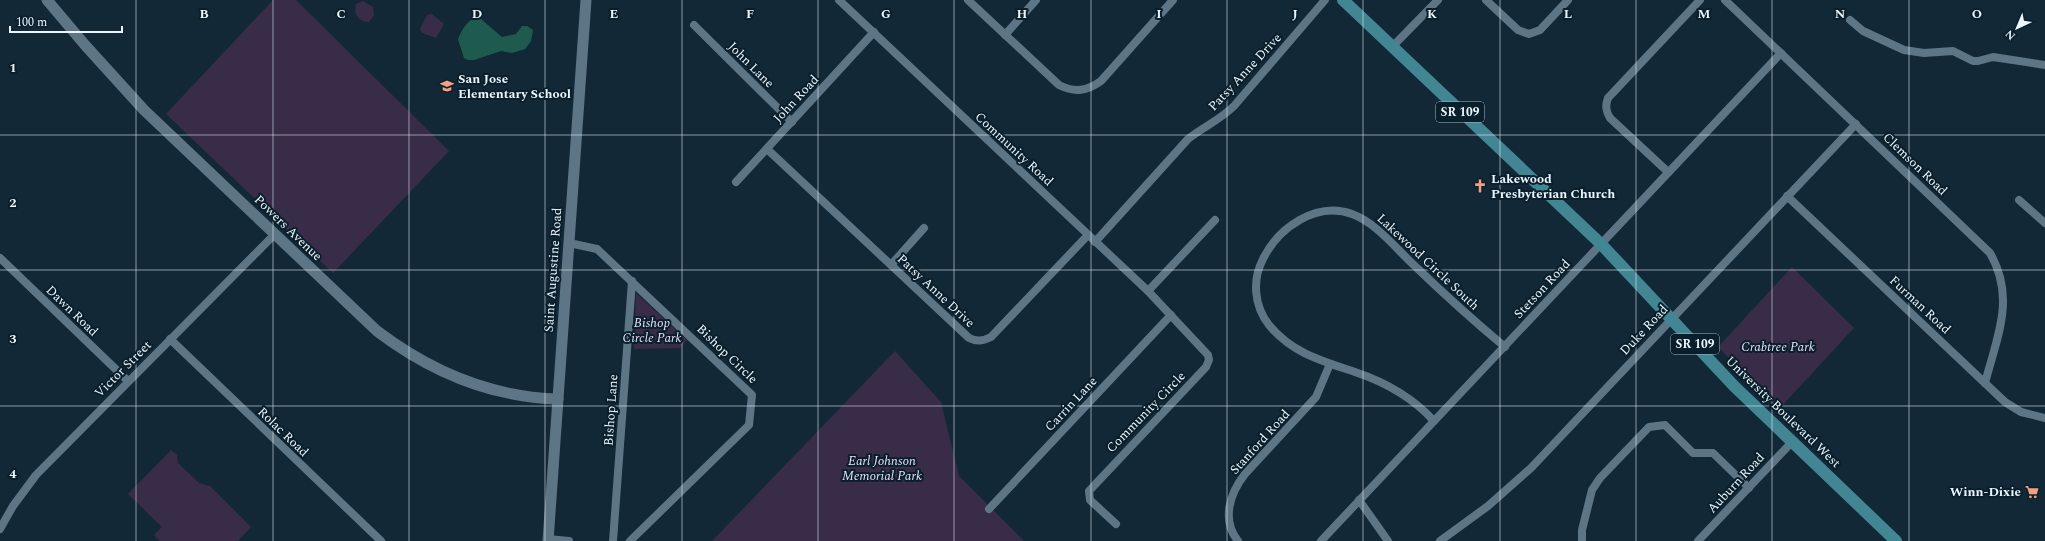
<svg xmlns="http://www.w3.org/2000/svg" width="2045" height="541" viewBox="0 0 2045 541" font-family="Spectral,serif">
  <rect width="100%" height="100%" fill="#132837"/>
  <g fill="#382c48">
    <path d="M273,0H296L449,151L333,273L166,114Z"/>
    <path d="M363,1L373,7L374,15L369,22C359,22 353,14 356,4Z"/>
    <path d="M432,14L444,24L436,38L422,33L420,29L427,15Z"/>
    <path d="M1792,267L1854,328L1779,409L1718,347Z"/>
    <path d="M636,293L687,340L680,348L634,349Z"/>
    <path d="M895,351L941,402L959,476L1024,541H712Z"/>
    <path d="M171,450L177,455L178,463L199,483L210,486L251,527L238,541H160L154,535L162,527L128,494Z"/>
  </g>
  <path fill="#1e5b4e" d="M476,17L481,19L502,37L516,34L522,26H527L533,30L531,41L525,49L512,53L501,51L474,60H468L464,58L458,39C461,31 467,21 476,17Z"/>
  <g fill="none" stroke-linecap="round" stroke-linejoin="round">
    <g stroke="#5e7586" stroke-width="8">
      <path d="M839,0L1148,291L1208,355L1209,360L1206,367L1089,491L1090,500L1116,524"/>
      <path d="M968,0L1059,85C1075,93 1087,91 1101,81L1173,0"/>
      <path d="M1486,0L1518,30L1529,34L1540,30L1568,0"/>
      <path d="M1725,0L1990,253C2016,298 1997,337 1985,383"/>
      <path d="M1850,20L1863,31L1904,50L1924,53L1953,51L1973,61H1978L1993,57L2045,65"/>
      <path d="M694,25L792,122"/>
      <path d="M1005,35L1036,0"/>
      <path d="M1392,47L1438,0"/>
      <path d="M767,149L969,338C977,342 983,341 991,337L1088,235"/>
      <path d="M1668,172L1610,118C1606,111 1605,106 1608,98L1700,0"/>
      <path d="M736,182L874,32"/>
      <path d="M1787,196L2005,402L2021,412L2045,418"/>
      <path d="M2019,200L2045,223"/>
      <path d="M1095,242L1188,139C1203,127 1220,120 1234,106L1325,0"/>
      <path d="M569,243L597,249L752,395L749,425L630,541"/>
      <path d="M0,258L128,381"/>
      <path d="M891,265L924,228"/>
      <path d="M1148,291L1215,220"/>
      <path d="M170,339L381,541"/>
      <path d="M1434,421C1413,398 1385,382 1355,372C1322,361 1292,353 1269,325C1254,306 1252,280 1263,259C1278,228 1316,201 1352,214C1377,223 1397,250 1417,268C1445,295 1474,321 1505,347"/>
      <path d="M1359,500L1388,541"/>
      <path d="M989,509L1171,315"/>
      <path d="M0,529L13,506L36,475L274,235"/>
      <path d="M548,539L569,541"/>
      <path d="M613,541L632,281"/>
      <path d="M1238,541C1221,520 1230,493 1245,474L1316,397L1330,364"/>
      <path d="M1321,541L1781,53"/>
      <path d="M1440,541L1488,506L1531,468L1856,124"/>
      <path d="M1582,541V530L1592,490L1600,478L1649,427L1665,425L1693,453H1713L1749,488"/>
      <path d="M1698,541L1792,442"/>
    </g>
    <g stroke="#5e7586" stroke-width="11">
      <path d="M47,0L85,45L144,110L377,331C431,372 490,397 558,399"/>
      <path d="M548,541L586,0"/>
    </g>
    <path stroke="#428694" stroke-width="12" d="M1343,0L1601,244L1734,386L1896,541"/>
  </g>
  <path fill="none" stroke="#ebf5fd" stroke-width="1" stroke-opacity="0.55" d="M136,0V541M273,0V541M409,0V541M545,0V541M682,0V541M818,0V541M954,0V541M1091,0V541M1227,0V541M1363,0V541M1500,0V541M1636,0V541M1772,0V541M1909,0V541M0,135H2045M0,270H2045M0,406H2045"/>
  <defs>
    <g id="school-bare" transform="scale(1.08)"><path d="M0-5L7-2L0 1L-7-2ZM-4 1L0 2.5L4 1V4Q0 6-4 4Z" fill="#f39f82" stroke="#091f2c" stroke-width="2.5" paint-order="stroke"/></g>
    <g id="church-bare" transform="scale(1.08)"><path d="M-1.2-6h2.4v3.5h3.3v2.4h-3.3V6h-2.4V-.1h-3.3v-2.4h3.3Z" fill="#f39f82" stroke="#091f2c" stroke-width="2.5" paint-order="stroke"/></g>
    <g id="supermarket-bare" transform="scale(1.08)"><path d="M-6-5.5h2.5l.6 2H6L4.5 2H-2.5L-4.4-4H-6ZM-1.5 3.2a1.3 1.3 0 1 0 .1 0ZM3 3.2a1.3 1.3 0 1 0 .1 0Z" fill="#f39f82" stroke="#091f2c" stroke-width="2.5" paint-order="stroke"/></g>
  </defs>
  <g fill-rule="evenodd">
    <use href="#school-bare" x="447" y="86"/>
    <use href="#church-bare" x="1480" y="186"/>
    <use href="#supermarket-bare" x="2032" y="492"/>
  </g>
  <g text-anchor="middle" dominant-baseline="central" stroke-width="4" stroke-linejoin="round" paint-order="stroke">
    <g fill="#091f2c" stroke="#a7b5be" stroke-width="1">
      <rect x="1436" y="102" width="48" height="20" rx="3"/>
      <rect x="1671" y="334" width="48" height="20" rx="3"/>
    </g>
    <g font-size="12" font-weight="bold" fill="#ebf5fd">
      <text x="1460" y="112">SR 109</text>
      <text x="1695" y="344">SR 109</text>
    </g>
    <g font-size="13" fill="#ebf5fd" stroke="#091f2c">
      <text transform="translate(751 65) rotate(45)">John Lane</text>
      <text transform="translate(1245 72) rotate(-47)">Patsy Anne Drive</text>
      <text transform="translate(796 99) rotate(-47)">John Road</text>
      <text transform="translate(1014 149) rotate(43)">Community Road</text>
      <text transform="translate(1915 164) rotate(44)">Clemson Road</text>
      <text transform="translate(288 228) rotate(44)">Powers Avenue</text>
      <text transform="translate(1428 262) rotate(43)">Lakewood Circle South</text>
      <text transform="translate(553 270) rotate(-86)">Saint Augustine Road</text>
      <text transform="translate(1542 289) rotate(-47)">Stetson Road</text>
      <text transform="translate(936 291) rotate(43)">Patsy Anne Drive</text>
      <text transform="translate(1920 305) rotate(43)">Furman Road</text>
      <text transform="translate(72 311) rotate(44)">Dawn Road</text>
      <text transform="translate(1644 330) rotate(-47)">Duke Road</text>
      <text transform="translate(727 354) rotate(44)">Bishop Circle</text>
      <text transform="translate(123 369) rotate(-45)">Victor Street</text>
      <text transform="translate(1071 404) rotate(-47)">Carrin Lane</text>
      <text transform="translate(611 410) rotate(-86)">Bishop Lane</text>
      <text transform="translate(1146 412) rotate(-46)">Community Circle</text>
      <text transform="translate(1783 412) rotate(44)">University Boulevard West</text>
      <text transform="translate(283 432) rotate(44)">Rolac Road</text>
      <text transform="translate(1260 442) rotate(-48)">Stanford Road</text>
      <text transform="translate(1736 483) rotate(-47)">Auburn Road</text>
    </g>
    <g font-size="13" font-weight="bold" fill="#ebf5fd" stroke="#091f2c" text-anchor="start">
      <text x="458" y="79">San Jose<tspan x="458" dy="15">Elementary School</tspan></text>
      <text x="1491" y="179">Lakewood<tspan x="1491" dy="15">Presbyterian Church</tspan></text>
      <text x="2021" y="492" text-anchor="end">Winn-Dixie</text>
    </g>
    <g font-size="13" font-style="italic" fill="#eaddfd" stroke="#091f2c">
      <text x="652" y="323">Bishop<tspan x="652" dy="15">Circle Park</tspan></text>
      <text x="1778" y="347">Crabtree Park</text>
      <text x="882" y="461">Earl Johnson<tspan x="882" dy="15">Memorial Park</tspan></text>
    </g>
  </g>
  <g font-size="13" text-anchor="middle" font-weight="bold" fill="#ebf5fd" stroke="#091f2c" stroke-width="4" stroke-linejoin="round" paint-order="stroke">
    <text x="204" y="18">B</text>
    <text x="341" y="18">C</text>
    <text x="477" y="18">D</text>
    <text x="614" y="18">E</text>
    <text x="750" y="18">F</text>
    <text x="886" y="18">G</text>
    <text x="1022" y="18">H</text>
    <text x="1159" y="18">I</text>
    <text x="1295" y="18">J</text>
    <text x="1432" y="18">K</text>
    <text x="1568" y="18">L</text>
    <text x="1704" y="18">M</text>
    <text x="1840" y="18">N</text>
    <text x="1977" y="18">O</text>
    <text x="13" y="72">1</text>
    <text x="13" y="207">2</text>
    <text x="13" y="343">3</text>
    <text x="13" y="478">4</text>
  </g>
  <g transform="translate(2017 28) rotate(224)" stroke="#091f2c" stroke-width="3" paint-order="stroke">
  <path d="M0-3L7 15L0 10L-7 15Z" fill="#ebf5fd"/>
  <text y="-6" font-size="11" font-weight="bold" text-anchor="middle" fill="#ebf5fd">N</text>
  </g>
  <path d="M10 26v6h112v-6" fill="none" stroke="#ebf5fd" stroke-width="2"/>
  <text x="16" y="26" font-size="12" fill="#ebf5fd" stroke="#091f2c" stroke-width="3" paint-order="stroke">100 m</text>
</svg>
